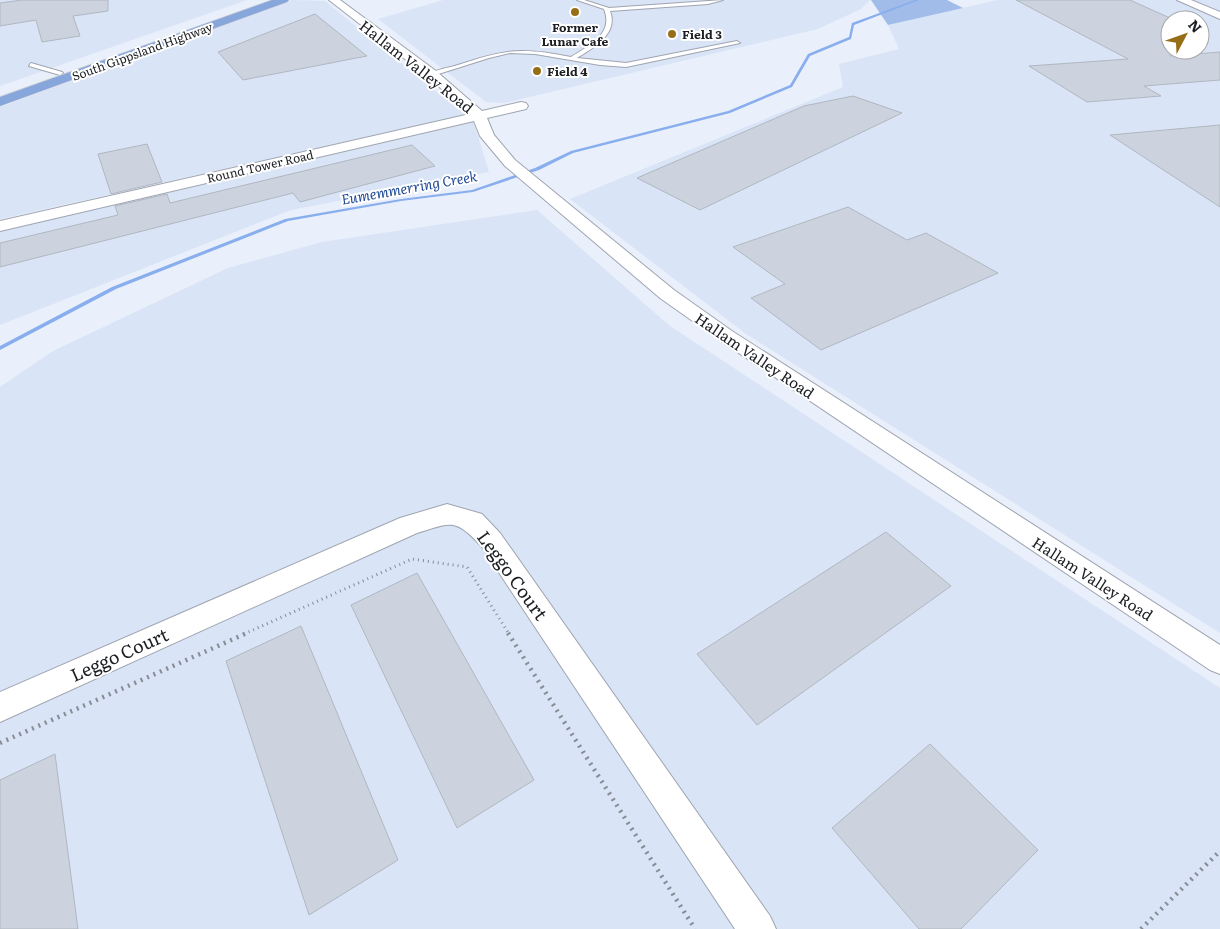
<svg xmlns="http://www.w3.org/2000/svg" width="1220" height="929" viewBox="0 0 1220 929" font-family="Literata,serif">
  <rect width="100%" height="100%" fill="#e9effb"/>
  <g fill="#d9e4f6" fill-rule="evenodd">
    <path d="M0,0H247L0,86Z"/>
    <path d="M292,0L325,1L465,115L0,219V107Z"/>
    <path d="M443,0H870L861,9L818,29L504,103L486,102L378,19Z"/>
    <path d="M997,0H1220V633L746,334L570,199L843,87L839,64L899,49L888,25ZM1170,20H1200V50H1170Z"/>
    <path d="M473,120L489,172L291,210L0,325V231Z"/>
    <path d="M537,210L670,326L1220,688V929H0V387L53,351L228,268L322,242Z"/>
  </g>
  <path fill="#a1bce9" d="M871,0H947L963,8L888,25Z"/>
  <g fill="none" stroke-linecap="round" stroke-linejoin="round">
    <path fill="#89aeee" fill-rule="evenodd" d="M915,0H919L854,25L851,39L810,56L792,87L730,113L573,153L539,170L473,192L401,201L288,221L116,289L0,350V346L112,287L285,219L401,199L472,190L535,168L571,151L728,111L790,85L808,54L849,37L852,23Z"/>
  </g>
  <g fill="#ccd3de" stroke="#b0b7c1">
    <path d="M22,0H108V11L73,16L80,36L42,42L36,20L0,26V3Z"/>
    <path d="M1016,0H1130L1170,18V56L1220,52V80L1144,86L1161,96L1087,102L1029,66L1128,59Z"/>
    <path d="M315,14L367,56L243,80L218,52Z"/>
    <path d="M853,96L902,113L700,210L637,178L804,106Z"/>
    <path d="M1220,125V207L1110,135Z"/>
    <path d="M147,144L162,182L111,194L98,154Z"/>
    <path d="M412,145L435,166L300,202L293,193L0,267V243L118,215L115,206L167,194L170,203Z"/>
    <path d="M848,207L907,240L926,233L998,273L821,350L751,298L785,284L733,247Z"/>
    <path d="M886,532L951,586L757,725L697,654Z"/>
    <path d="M417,573L534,780L457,828L351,605Z"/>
    <path d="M301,626L398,860L309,915L226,661Z"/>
    <path d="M930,744L1038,850L961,929H919L832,828Z"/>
    <path d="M55,754L78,929H0V780Z"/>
  </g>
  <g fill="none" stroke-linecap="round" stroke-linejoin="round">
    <g stroke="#9fa5b0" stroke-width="2">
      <g id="service">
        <path d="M577,0H584L609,8L723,0L708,4L610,11C619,34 593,48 577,58L626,63L737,41L740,43L626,67L600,65L535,54L510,53L489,58L432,76L429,74C437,69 449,68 458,65C505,49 523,47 571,57C590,45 614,34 604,9Z"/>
        <path d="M31,63L62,72L63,73L60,75L29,66Z"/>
      </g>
    </g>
    <g stroke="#9fa5b0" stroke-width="2">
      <g id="minor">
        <path d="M329,0H340L436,71L482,111L521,102L526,103L528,106L526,109L487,118L494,135L515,160L674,290L732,331L1220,645V674L1210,670L718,339L660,298L505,166L480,136L474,121L0,231V221L470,114L428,77Z"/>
        <path d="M1177,0H1191L1220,12V19Z"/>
        <path d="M447,504L482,514L500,533L770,916L776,929H735L482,547C455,518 453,522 417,533L0,722V692L400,518Z"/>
      </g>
    </g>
    <g stroke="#cdcece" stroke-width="1">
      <path id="trunk" d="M272,0H289L287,2L0,106V97Z"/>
    </g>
    <path stroke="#888d95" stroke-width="3" stroke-dasharray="1 4" stroke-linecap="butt" d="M244,634L412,559L467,567L509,634"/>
    <g stroke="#888d95" stroke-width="4.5" stroke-dasharray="2 5" stroke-linecap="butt">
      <path d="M508,633L695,929"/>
      <path d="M0,743L247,633"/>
      <path d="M1141,929L1220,851"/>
    </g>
    <use href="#service" fill="#fff" fill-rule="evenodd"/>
    <use href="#minor" fill="#fff" fill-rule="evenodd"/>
    <use href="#trunk" fill="#87a6db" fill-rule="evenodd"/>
  </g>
  <g fill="#966e18" stroke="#fff" stroke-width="2">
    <circle cx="575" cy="12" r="5"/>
    <circle cx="672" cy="34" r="5"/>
    <circle cx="537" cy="71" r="5"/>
  </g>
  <g text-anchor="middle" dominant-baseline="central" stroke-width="4" stroke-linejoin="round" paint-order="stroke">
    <g font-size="12" font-weight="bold" fill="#1b1e22" stroke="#fff" text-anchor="start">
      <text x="575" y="27" text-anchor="middle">Former<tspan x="575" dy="14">Lunar Cafe</tspan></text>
      <text x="682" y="34">Field 3</text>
      <text x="547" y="71">Field 4</text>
    </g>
    <g font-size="12" fill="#1b1e22" stroke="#fff">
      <text transform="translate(142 51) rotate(-20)">South Gippsland Highway</text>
      <text transform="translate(260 166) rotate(-13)">Round Tower Road</text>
    </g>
    <g font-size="14" font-style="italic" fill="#214a95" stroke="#fff">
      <text transform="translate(409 187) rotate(-10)">Eumemmerring Creek</text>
    </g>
    <g font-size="15" fill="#1b1e22" stroke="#fff">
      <text transform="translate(417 66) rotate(38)">Hallam Valley Road</text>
      <text transform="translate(755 355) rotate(34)">Hallam Valley Road</text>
      <text transform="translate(1093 578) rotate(33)">Hallam Valley Road</text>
    </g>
    <g font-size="18" fill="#1b1e22" stroke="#fff">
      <text transform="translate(513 575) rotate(54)">Leggo Court</text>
      <text transform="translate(119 654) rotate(-24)">Leggo Court</text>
    </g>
  </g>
  <g transform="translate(1185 35) rotate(49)"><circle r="24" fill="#ffffff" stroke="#a4a5a7"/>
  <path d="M0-4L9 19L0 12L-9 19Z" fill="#966e18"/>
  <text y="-8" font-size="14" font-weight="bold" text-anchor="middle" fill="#1b1e22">N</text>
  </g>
</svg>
